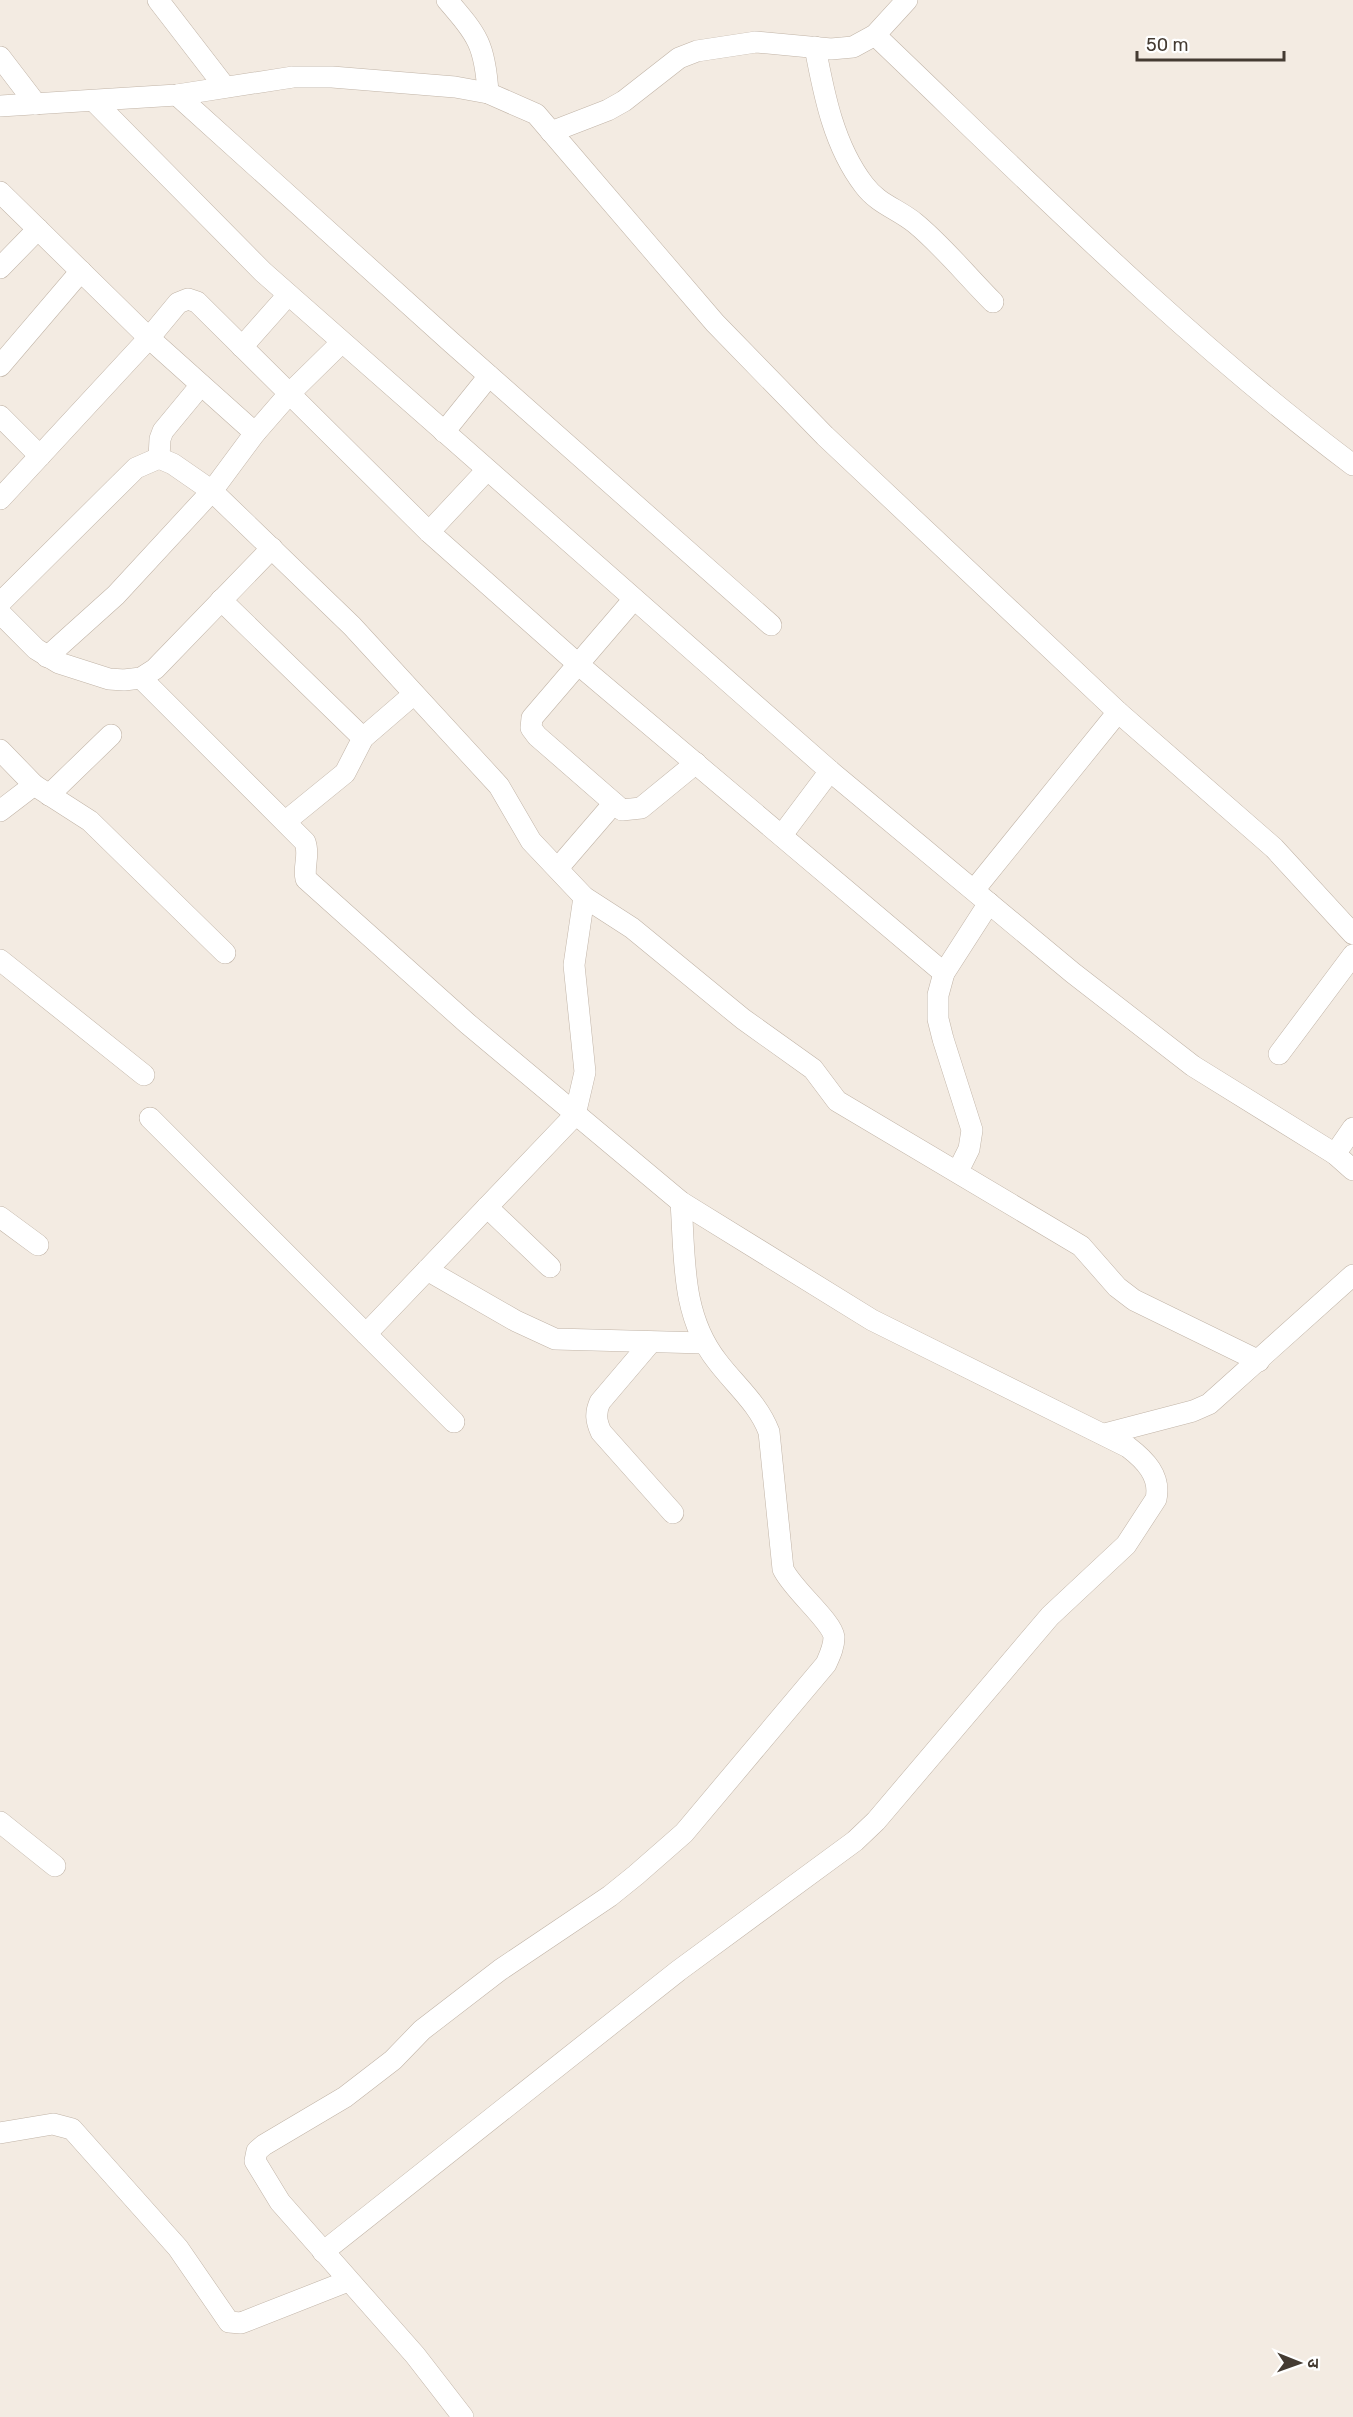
<svg xmlns="http://www.w3.org/2000/svg" width="1353" height="2417" viewBox="0 0 1353 2417" font-family="Rubik,'Noto Sans Devanagari',sans-serif">
  <rect width="100%" height="100%" fill="#f3ebe2"/>
  <g fill="none" stroke-linecap="round" stroke-linejoin="round">
    <g stroke="#c1b4a7" stroke-width="22">
      <g id="minor">
        <path d="M158,0L225,87"/>
        <path d="M447,0C478,36 485,45 488,93"/>
        <path d="M875,35C1030,183 1181,336 1353,465"/>
        <path d="M815,47C824,95 834,146 864,185C878,204 898,209 915,223C943,246 967,276 993,302"/>
        <path d="M0,57L36,104"/>
        <path d="M177,95L452,343L771,625"/>
        <path d="M94,101L263,272L830,771L1073,973L1193,1066L1335,1154L1353,1170"/>
        <path d="M0,106L177,95L293,77H332L455,87L488,93L536,114L715,323L825,436L1118,712L1274,848L1353,934"/>
        <path d="M551,132L608,110L624,101L679,58L697,51L756,42L831,49L853,47L875,35L907,0"/>
        <path d="M0,192L149,338L255,433"/>
        <path d="M0,268L38,229"/>
        <path d="M242,347L288,295"/>
        <path d="M0,366L81,271"/>
        <path d="M0,416L40,456"/>
        <path d="M444,432L489,376"/>
        <path d="M159,458L160,439L163,431L201,385"/>
        <path d="M0,499L149,338L178,303L188,299L197,302L429,532L579,665L944,973"/>
        <path d="M429,532L487,470"/>
        <path d="M634,599L532,718L531,728L537,736L622,810L641,808L696,763"/>
        <path d="M221,600L363,738"/>
        <path d="M0,603L136,468L159,458L173,464L212,491L352,626L499,786L531,841L584,897L632,928L743,1019L813,1069L837,1101L1081,1246L1117,1287L1134,1300L1259,1361"/>
        <path d="M0,613L36,649L59,663L109,679L124,680L141,678L155,669L272,548"/>
        <path d="M47,657L116,595L212,491L255,433L289,394L341,343"/>
        <path d="M141,678L305,842C310,855 303,866 306,879L468,1024L681,1202L872,1320L1128,1447C1145,1460 1161,1476 1156,1499L1126,1545L1050,1616L876,1821L855,1841L678,1971L323,2252"/>
        <path d="M0,750L34,785L90,821L225,953"/>
        <path d="M49,795L111,735"/>
        <path d="M0,811L34,785"/>
        <path d="M286,821L345,773L363,738L414,694"/>
        <path d="M782,835L830,771"/>
        <path d="M558,868L614,803"/>
        <path d="M974,890L1118,712"/>
        <path d="M0,960L144,1075"/>
        <path d="M1279,1054L1353,955"/>
        <path d="M150,1118L454,1422"/>
        <path d="M1335,1154L1353,1128"/>
        <path d="M958,1171L969,1149L972,1130L943,1039L938,1019V995L944,973L989,903"/>
        <path d="M487,1207L550,1267"/>
        <path d="M0,1217L38,1245"/>
        <path d="M427,1270L516,1321L555,1339L704,1343"/>
        <path d="M366,1334L575,1115L585,1072L574,965L584,897"/>
        <path d="M651,1342L600,1402C595,1413 596,1421 601,1432L673,1513"/>
        <path d="M1105,1434L1193,1411L1209,1404L1353,1275"/>
        <path d="M0,1822L55,1866"/>
        <path d="M0,2133L53,2124L72,2129L178,2248L229,2322L241,2323L348,2281"/>
        <path d="M463,2417L415,2355L280,2202L255,2161L257,2151L264,2145L345,2097L393,2060L422,2030L500,1970L610,1896L636,1875L684,1833L826,1664C830,1655 834,1647 834,1637C832,1621 792,1589 783,1569L769,1432C758,1403 735,1385 717,1361C681,1315 685,1258 681,1202"/>
      </g>
    </g>
    <use href="#minor" stroke="#fff" stroke-width="21"/>
  </g>
  <g transform="translate(1299 2363) rotate(91)" stroke="#ffffff" stroke-width="4.5" paint-order="stroke">
  <path d="M0-4.5L10 22L0 15L-10 22Z" fill="#443b32"/>
  <text y="-9" font-size="16" font-weight="bold" text-anchor="middle" fill="#443b32">उ</text>
  </g>
  <path d="M1137 51v9h147v-9" fill="none" stroke="#443b32" stroke-width="3"/>
  <text x="1146" y="51" font-size="18" fill="#443b32" stroke="#ffffff" stroke-width="4.5" paint-order="stroke">50 m</text>
</svg>
